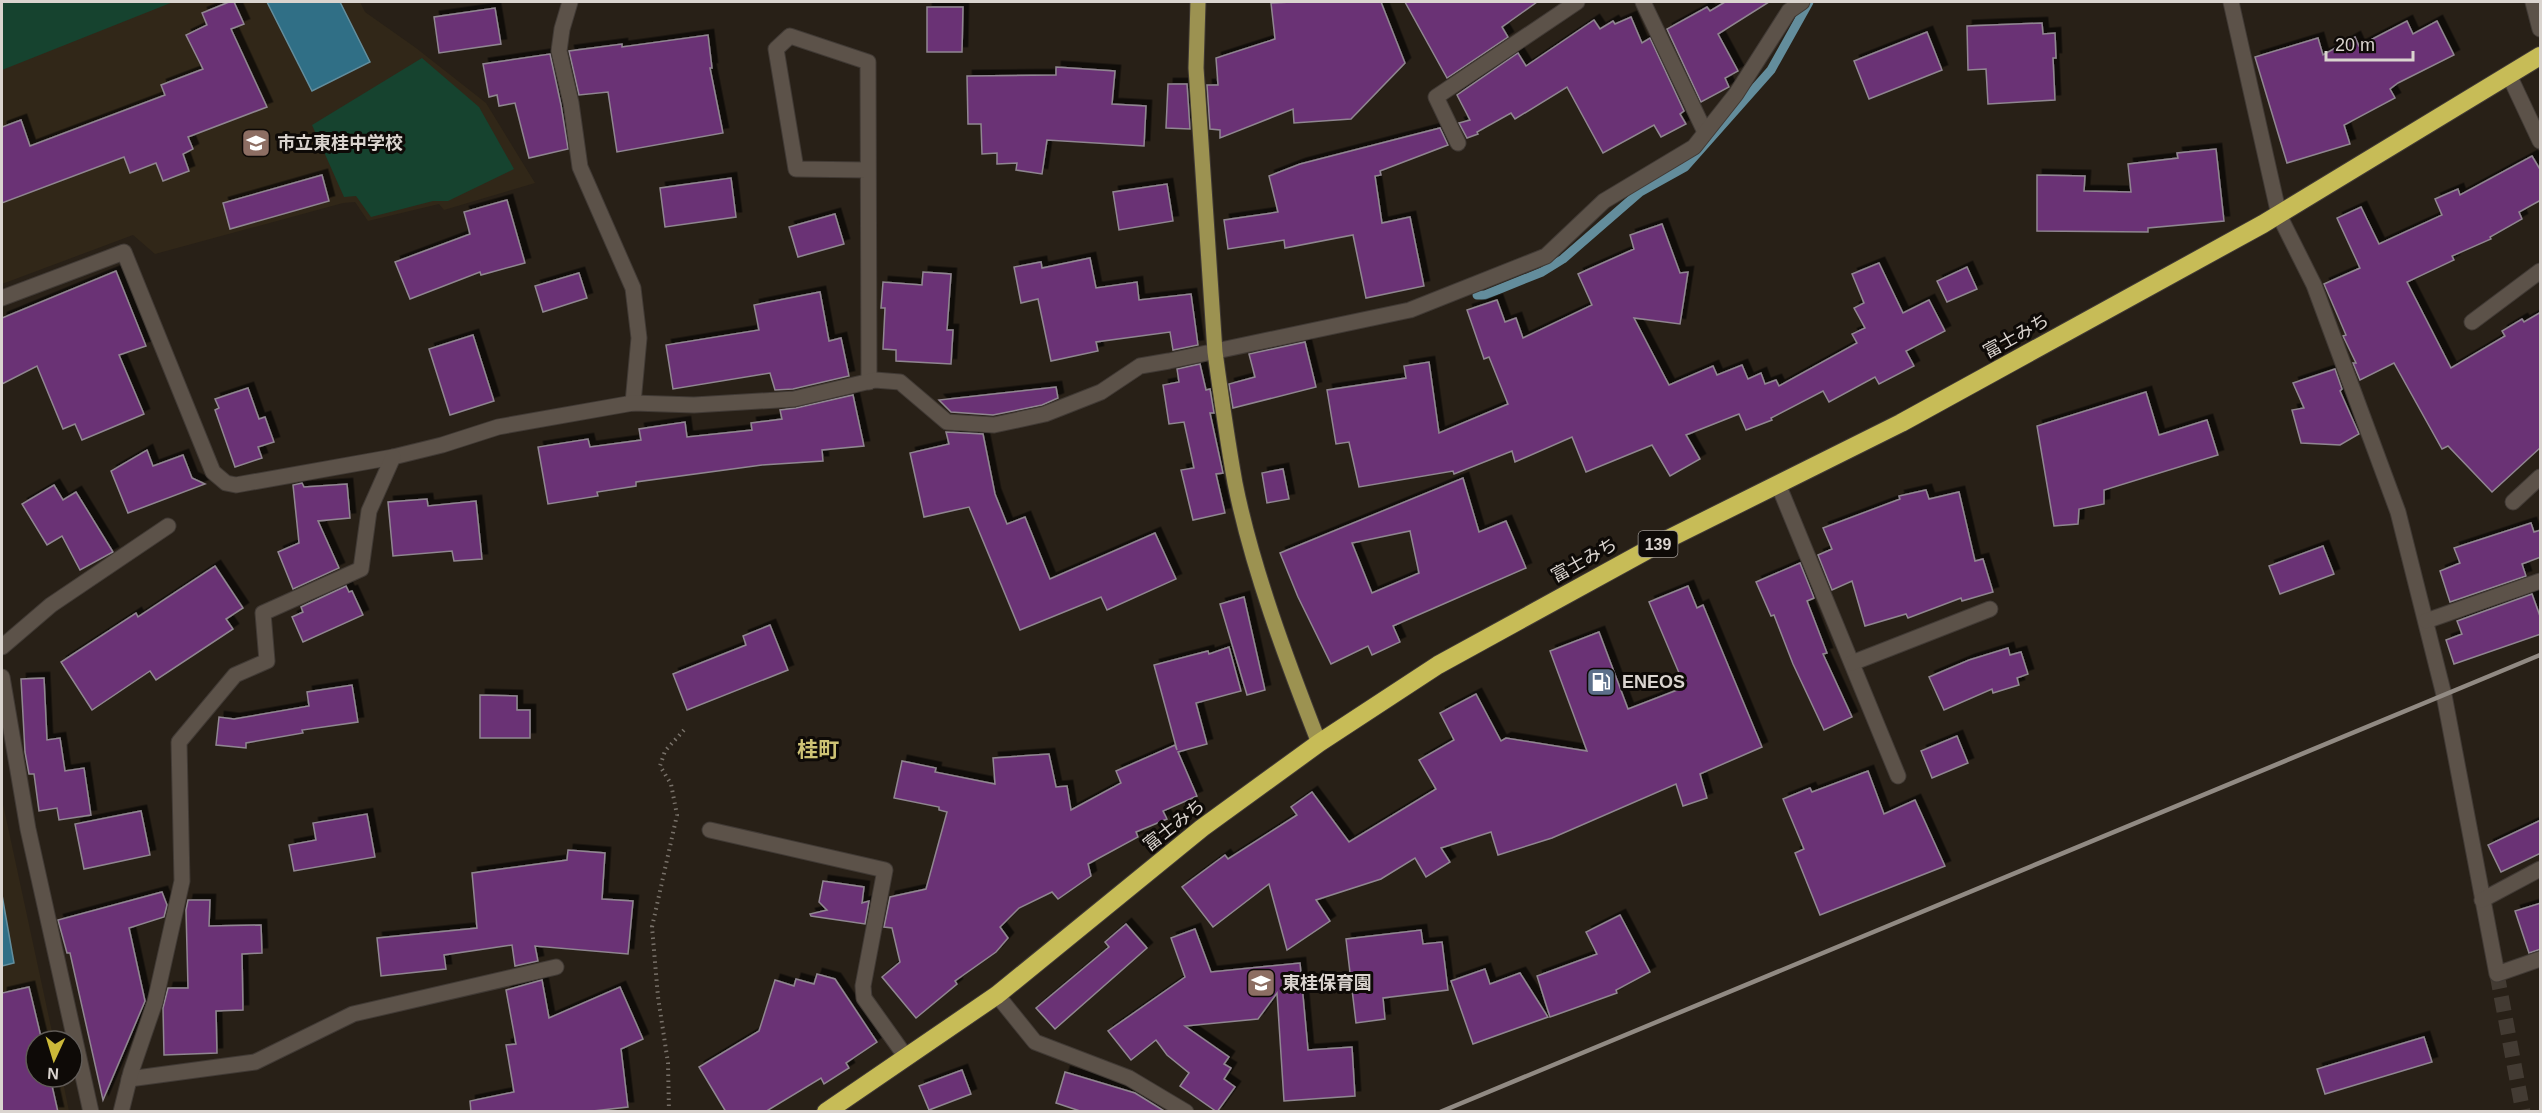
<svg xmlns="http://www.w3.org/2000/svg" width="2542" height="1113" viewBox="0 0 2542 1113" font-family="Arial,'Noto Sans JP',sans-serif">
  <defs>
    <filter id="shadow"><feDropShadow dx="5.5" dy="-5.5" stdDeviation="0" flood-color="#0009"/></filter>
  </defs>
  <rect width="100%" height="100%" fill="#282017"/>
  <g fill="#312718">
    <path d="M2,2H360L365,12L416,48L486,103L535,183L444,210L439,204L368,221L355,202L343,203L155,254L133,235L2,284Z"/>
    <path d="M3,804L54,1041H36V1077H62L69,1111H2Z"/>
  </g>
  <g fill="#16432f">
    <path d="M2,2H173L2,70Z"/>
    <path d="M422,58L479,107L514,169L448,201H433L371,217L356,196L344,197L312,125Z"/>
  </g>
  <g fill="#306f86" stroke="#638d9c" stroke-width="1.5">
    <path d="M267,2H340L370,62L312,91Z"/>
    <path d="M2,895L14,963L2,966Z"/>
  </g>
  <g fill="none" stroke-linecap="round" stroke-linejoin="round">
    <path stroke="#638d9c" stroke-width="9" d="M1477,295H1485L1542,272L1563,259L1640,192L1685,167L1771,70L1809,2"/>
  </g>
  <g fill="#6b3375" stroke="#908691" stroke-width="1.5" fill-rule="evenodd" filter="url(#shadow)">
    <path d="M229,2H234L244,24L231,29L267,107L188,137L193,149L183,154L189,171L163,181L156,163L130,173L124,157L2,203V127L21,120L30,146L165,95L161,85L203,69L186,35L207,25L202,13Z"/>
    <path d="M1292,2H1381L1405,63L1351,119L1294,123L1293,109L1220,138V130L1210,129L1207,85H1218L1216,58L1275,39L1271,3Z"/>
    <path d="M1405,2H1537L1502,27L1508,37L1447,78Z"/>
    <path d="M1725,2H1769L1718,34L1738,71L1725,78L1729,87L1701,102L1667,29L1707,7L1710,11Z"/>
    <path d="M927,7H963L962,52H927Z"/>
    <path d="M495,8L501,44L439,53L434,17Z"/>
    <path d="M1631,17L1642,43L1650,38L1684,111L1680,114L1686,124L1661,137L1654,125L1603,153L1567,87L1515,119L1511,113L1477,132L1478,134L1467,138L1459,123L1470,120L1457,95L1518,53L1526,66L1594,20L1600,29L1613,21L1615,24Z"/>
    <path d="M2407,21L2413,34L2437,21L2454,55L2398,83L2390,89L2395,98L2344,125L2350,144L2287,163L2255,57L2318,38L2323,55L2355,37L2359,46Z"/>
    <path d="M2042,23L2043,34L2055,33L2056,58H2053L2055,100L1988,104L1986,69L1968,70L1967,26Z"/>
    <path d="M1927,32L1942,70L1869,99L1854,61Z"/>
    <path d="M708,35L712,68H710L723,133L617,152L608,92L579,95L569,51L622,44V47Z"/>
    <path d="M550,54L561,105L568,149L529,158L515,103L499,106L497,95L489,97L483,64Z"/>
    <path d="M1056,67L1115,71L1112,104L1146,106L1144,146L1047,140L1042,174L1016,170L1017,163L997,164V153L982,154L981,124H968L967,76L1056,75Z"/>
    <path d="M1168,84H1187L1190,129L1166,128Z"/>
    <path d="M1440,128L1448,145L1380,171L1381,175L1375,176L1382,223L1410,217L1424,286L1366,298L1353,235L1285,248L1284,240L1228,249L1224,220L1278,212L1269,176L1300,164Z"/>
    <path d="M2216,149L2224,221L2148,228V232L2037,231V175L2085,176L2084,191L2131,192L2128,164L2178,158L2177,153Z"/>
    <path d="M2532,156L2541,171V200L2519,212L2522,219L2490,237L2491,239L2452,256L2454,260L2407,282L2451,368L2505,336L2502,331L2522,319L2524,322L2541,312V447L2492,492L2448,446L2442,449L2394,363L2360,380L2353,363H2356L2343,336L2346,335L2324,284L2360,268L2337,218L2361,207L2379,244L2442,215L2435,199L2458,189L2460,195Z"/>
    <path d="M322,175L329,201L230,229L223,203Z"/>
    <path d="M731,178L736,217L665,227L660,188Z"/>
    <path d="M1167,184L1173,221L1119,230L1113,192Z"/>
    <path d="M507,200L525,263L481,275L480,272L410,299L395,262L470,234L464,212Z"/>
    <path d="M835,214L844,244L798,257L789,227Z"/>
    <path d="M1662,224L1680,273L1688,272L1680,324L1634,318L1669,385L1713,366L1717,375L1742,365L1748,379L1761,373L1765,384L1776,380L1779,386L1857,343L1852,334L1865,328L1854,308L1864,303L1852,274L1879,263L1903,313L1929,300L1945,331L1906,351L1914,366L1879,384L1875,377L1829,402L1823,391L1771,418L1772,420L1746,430L1739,414L1686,435L1700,459L1670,476L1652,445L1586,472L1572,437L1515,462L1512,451L1454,474L1453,471L1359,487L1349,442L1336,444L1327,390L1406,378L1404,366L1429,362L1439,433L1508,404L1489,357L1484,359L1467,310L1497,300L1505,322L1516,318L1523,338L1592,305L1578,274L1634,249L1630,235Z"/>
    <path d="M1090,258L1096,288L1137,282L1139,300L1191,294L1198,345L1173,350L1170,332L1096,342L1098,351L1051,361L1038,299L1021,303L1014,267L1041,262L1042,268Z"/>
    <path d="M1967,267L1977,289L1947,302L1937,281Z"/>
    <path d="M116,271L146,346L119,355L144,414L82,440L75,424L63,429L37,366L2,384V318Z"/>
    <path d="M923,272L951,274L947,330H953L951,364L896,361V350L883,349L885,308H881L883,282L922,285Z"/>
    <path d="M579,273L587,298L543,312L535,286Z"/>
    <path d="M820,292L829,341L841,338L849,376L793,389L775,390L770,373L673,389L666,345L759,330L754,305Z"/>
    <path d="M473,335L494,401L450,415L429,349Z"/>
    <path d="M1305,342L1316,387L1233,408L1229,384L1255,377L1249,354Z"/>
    <path d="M1200,364L1206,390L1210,389L1214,413H1210L1223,473L1216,474L1225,513L1193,520L1181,470L1194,468L1184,422L1169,424L1163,385L1179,382L1177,369Z"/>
    <path d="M2335,369L2342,389L2340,391L2359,434L2340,445L2301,443L2292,410L2304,408L2293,383Z"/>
    <path d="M1056,387L1058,398L1042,405L993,415L951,412L939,400Z"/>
    <path d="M248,388L259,419L265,417L274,442L258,447L262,458L235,467L215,410L219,408L215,399Z"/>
    <path d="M2146,392L2159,435L2207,420L2218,455L2104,490V504L2079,509L2078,524L2054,526L2037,426Z"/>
    <path d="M853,395L864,446L822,450L823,461L762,465L636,482V486L597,492L598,496L548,504L538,447L588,439L590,447L641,440L639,429L685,422L687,437L752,430L751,423L782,419L780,410L796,408Z"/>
    <path d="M946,432L983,434L995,494L1007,524L1025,517L1050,579L1155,533L1176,579L1107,610L1101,597L1020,630L969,507L924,517L910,453L949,444Z"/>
    <path d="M147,450L153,466L183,455L192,478L205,484L128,513L111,471Z"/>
    <path d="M1283,469L1289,499L1267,503L1262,473Z"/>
    <path d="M1463,478L1479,532L1506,521L1526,568L1393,626L1400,642L1372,655L1368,646L1331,664L1298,597L1280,553ZM1410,531L1419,573L1372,593L1352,543Z"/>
    <path d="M302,483L304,487L347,484L350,518L318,521L339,568L293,589L278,552L299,543L293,485Z"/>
    <path d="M54,485L63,500L76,492L113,552L80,570L62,536L47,545L22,504Z"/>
    <path d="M1926,490L1929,499L1959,492L1975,561L1983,559L1993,592L1962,601L1961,598L1908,618L1906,614L1865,626L1852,581L1832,590L1818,555L1832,549L1823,528L1900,499L1899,496Z"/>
    <path d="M427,499L428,506L476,501L482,559L454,561L452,551L393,556L388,502Z"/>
    <path d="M2531,523L2534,532L2541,530V557L2522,564L2526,576L2450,602L2440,571L2460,563L2454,548Z"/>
    <path d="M2323,546L2334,574L2280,594L2269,566Z"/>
    <path d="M1800,563L1814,598L1807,601L1827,653L1823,654L1852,717L1824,730L1793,664L1774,615L1771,616L1756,582Z"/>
    <path d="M215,566L243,608L226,619L233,629L156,680L150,671L92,710L61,662L136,613L138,617Z"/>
    <path d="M346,586L349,592L352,591L363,615L303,642L292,617L303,612L301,607Z"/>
    <path d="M1688,586L1697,608L1703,605L1762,747L1700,774L1707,798L1683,806L1676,784L1552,838L1498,855L1491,832L1441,848L1450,862L1426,877L1415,858L1381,879L1316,900L1330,921L1287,950L1269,884L1213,927L1182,887L1225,855L1228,859L1297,815L1291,807L1312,792L1349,842L1436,789L1419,760L1454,740L1440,713L1476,694L1501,741L1506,738L1587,751L1550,651L1599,632L1628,709L1685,687L1649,602Z"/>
    <path d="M2532,594L2541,619V634L2454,664L2446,640L2462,634L2457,621Z"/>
    <path d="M1244,597L1265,690L1247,695L1220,604Z"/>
    <path d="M770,625L788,670L687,710L673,674L746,645L743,636Z"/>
    <path d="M1229,647L1241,691L1196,703L1207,744L1178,752L1197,796L1163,811L1167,819L1136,832L1138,837L1088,864L1091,876L1058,899L1052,892L1019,908L1000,927L1008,938L996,952L955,981L957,984L916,1018L882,977L900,962L892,928L884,927L890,897L926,889L947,812L939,810V807L894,798L902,761L936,768L935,772L995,784L993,758L1049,754L1056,787L1067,786L1071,810L1121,783L1116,771L1175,745L1177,750L1154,665L1208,651L1209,654Z"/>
    <path d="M2008,648L2010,655L2021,652L2028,674L2017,678L2019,685L1993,693L1992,689L1944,710L1929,677L1969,660Z"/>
    <path d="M44,678L47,740L60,738L65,771L84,768L91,815L59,820L57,808L39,811L34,774H29L25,752L21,679Z"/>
    <path d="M352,685L358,722L302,730L303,733L246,743V748L216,745L219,717L234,719L309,706L307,692Z"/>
    <path d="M480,695L517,696V710H530V738H480Z"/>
    <path d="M1957,736L1968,763L1932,778L1921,751Z"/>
    <path d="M1868,771L1884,814L1915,800L1945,866L1820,915L1795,853L1804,849L1783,799L1810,788L1812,792Z"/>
    <path d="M141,811L150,855L84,869L75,824Z"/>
    <path d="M367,814L375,857L294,871L289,845L316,840L313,823Z"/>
    <path d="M2541,820V853L2501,872L2488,845Z"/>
    <path d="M568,850L605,853L602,899L633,901L628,954L535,946L538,961L515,966L512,945L444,955L446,969L381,976L377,938L477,928L472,873L567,860Z"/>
    <path d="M823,881L864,887L862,903L869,901L865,924L811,916L810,914L827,910L819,902Z"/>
    <path d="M162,892L167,905L164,917L129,928L145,1001L103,1100L70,953H67L58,920Z"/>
    <path d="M188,900H210L209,926L261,925L262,953L242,954L243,1010L216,1011L217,1053L164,1055L163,1008L168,988H188L186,910Z"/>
    <path d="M2541,903V949L2529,953L2515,911Z"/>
    <path d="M1620,915L1650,972L1616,990L1617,993L1550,1017L1537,976L1597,954L1586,932Z"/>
    <path d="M1126,924L1147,948L1055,1029L1036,1008L1109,947L1105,942Z"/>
    <path d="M1195,929L1211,972L1300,963L1308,1050L1352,1047L1355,1096L1284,1101L1277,993L1258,1019L1185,1026L1229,1057L1224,1064L1231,1068L1224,1079L1235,1087L1217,1112L1180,1086L1189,1073L1167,1055L1156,1040L1131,1060L1108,1031L1185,977L1171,938Z"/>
    <path d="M1421,930L1423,944L1442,942L1448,990L1383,998L1385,1019L1356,1023L1346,939Z"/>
    <path d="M1485,969L1490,984L1520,973L1548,1017L1473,1044L1451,981Z"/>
    <path d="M817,974L835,979L877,1042L846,1063L849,1068L824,1084L821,1078L765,1112H726L699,1067L759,1031L775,980L794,986L796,979L814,984Z"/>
    <path d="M542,980L549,1018L620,987L643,1039L621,1049L628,1107L584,1112H471L470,1101L514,1092L506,1045L516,1044L506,990Z"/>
    <path d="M29,987L42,1041H36V1077H50L58,1112H2V993Z"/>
    <path d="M2424,1037L2432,1062L2325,1094L2317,1069Z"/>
    <path d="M962,1070L971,1094L929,1110L919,1086Z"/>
    <path d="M1065,1072L1135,1093L1166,1112H1083L1056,1103Z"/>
  </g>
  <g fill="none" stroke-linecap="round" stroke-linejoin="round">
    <path stroke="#433b33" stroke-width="15" stroke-dasharray="15 8" stroke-linecap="butt" d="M2497,974L2523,1112"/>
    <g stroke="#413a35" stroke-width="17">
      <g id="minor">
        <path d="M570,2L562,29L559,51L571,103L580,167L633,288L639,338L633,403"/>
        <path d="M1643,2L1705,132"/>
        <path d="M2231,2L2279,215L2314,285L2398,512L2444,695L2497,974L2540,959"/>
        <path d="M2533,2L2540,29"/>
        <path d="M2509,75L2540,141"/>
        <path d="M1458,143L1436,97L1577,2"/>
        <path d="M867,170L796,169L776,49L790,36L868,62L869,382"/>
        <path d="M2,298L124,252L213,472L226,483L236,485L393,457L442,445L498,427L633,403L694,405L794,399L875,380L900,382L947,422L994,425L1045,414L1101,392L1140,366L1169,361L1410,310L1546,256L1604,201L1694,147L1736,94L1789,11L1802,2"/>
        <path d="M2472,322L2540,271"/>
        <path d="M1778,484L1898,776"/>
        <path d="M2513,502L2540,477"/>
        <path d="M2426,621L2540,581"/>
        <path d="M2,647L51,605L168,526"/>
        <path d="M1852,663L1990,609"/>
        <path d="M2,677L28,829L91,1112"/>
        <path d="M710,830L885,870L863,986L864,998L906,1057"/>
        <path d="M2482,900L2540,869"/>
        <path d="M997,995L1035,1042L1129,1078L1186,1112"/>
        <path d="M129,1079L255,1062L353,1014L556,967"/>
        <path d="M121,1112L131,1072L155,1002L182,881L179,742L235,675L267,661L263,613L361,569L369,511L393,457"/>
      </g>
    </g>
    <g stroke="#413a35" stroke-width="17">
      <path id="major" d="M1198,2L1196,68L1215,352C1221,396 1227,439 1235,483C1252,568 1287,661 1319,743"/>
    </g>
    <g stroke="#413a35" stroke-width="20">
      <path id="highway" d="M826,1112L997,995L1202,828L1319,743L1438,665L1662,542L1901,423L2263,224L2540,56"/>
    </g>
    <path stroke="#787169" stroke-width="4" stroke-dasharray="1.5 4.5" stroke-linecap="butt" d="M669,1112L668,1063L658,997L652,927L677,815L671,784L660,766L665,751L684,730"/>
    <use href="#minor" stroke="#5c5249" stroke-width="15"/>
    <use href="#major" stroke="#9c9251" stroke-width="15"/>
    <use href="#highway" stroke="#c7bc57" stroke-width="18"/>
    <path stroke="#918a83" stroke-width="4.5" d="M1440,1112L2540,655"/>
  </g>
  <defs>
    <g id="school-square" transform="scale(1.5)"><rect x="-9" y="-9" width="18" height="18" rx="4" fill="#8d6e63" stroke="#0e0a07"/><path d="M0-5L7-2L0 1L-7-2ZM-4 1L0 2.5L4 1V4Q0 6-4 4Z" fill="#fff"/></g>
    <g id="fuel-square" transform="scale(1.5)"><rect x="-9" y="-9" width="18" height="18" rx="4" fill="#5c6f8a" stroke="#0e0a07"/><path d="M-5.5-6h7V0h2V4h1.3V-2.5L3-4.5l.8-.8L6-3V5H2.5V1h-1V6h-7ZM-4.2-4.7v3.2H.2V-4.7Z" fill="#fff"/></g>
  </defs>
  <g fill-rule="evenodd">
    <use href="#school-square" x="256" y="143"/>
    <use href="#fuel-square" x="1601" y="682"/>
    <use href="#school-square" x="1261" y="983"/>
  </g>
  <g text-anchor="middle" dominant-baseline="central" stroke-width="6" stroke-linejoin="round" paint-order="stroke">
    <rect fill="#0e0a07" stroke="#9d9793" stroke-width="1.5" x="1638.5" y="531" width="39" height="26" rx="4.5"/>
    <g font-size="16" font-weight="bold" fill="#dad4cf">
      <text x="1658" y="544">139</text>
    </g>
    <g font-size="18" font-weight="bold" fill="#dad4cf" stroke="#0e0a07" text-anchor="start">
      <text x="277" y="143">市立東桂中学校</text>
      <text x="1622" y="682">ENEOS</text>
      <text x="1282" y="983">東桂保育園</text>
    </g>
    <g font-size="18" fill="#dad4cf" stroke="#0e0a07">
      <text transform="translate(2016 336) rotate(-29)">富士みち</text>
      <text transform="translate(1584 560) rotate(-29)">富士みち</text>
      <text transform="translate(1174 825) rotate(-38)">富士みち</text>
    </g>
    <g font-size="21" font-weight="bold" fill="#cec375" stroke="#0e0a07">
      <text x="818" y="749">桂町</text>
    </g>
  </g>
  <rect width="2542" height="1113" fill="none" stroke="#dad4cf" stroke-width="6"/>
  <g transform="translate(54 1059) rotate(184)"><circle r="28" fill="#0e0a07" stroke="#605b57" stroke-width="1.5"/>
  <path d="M0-4.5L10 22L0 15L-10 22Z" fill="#ccb939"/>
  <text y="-9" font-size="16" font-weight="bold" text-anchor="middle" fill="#dad4cf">N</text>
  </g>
  <path d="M2326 51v9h87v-9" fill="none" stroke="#dad4cf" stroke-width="3"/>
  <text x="2335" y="51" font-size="18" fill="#dad4cf" stroke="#0e0a07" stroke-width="4.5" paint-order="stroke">20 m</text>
</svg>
